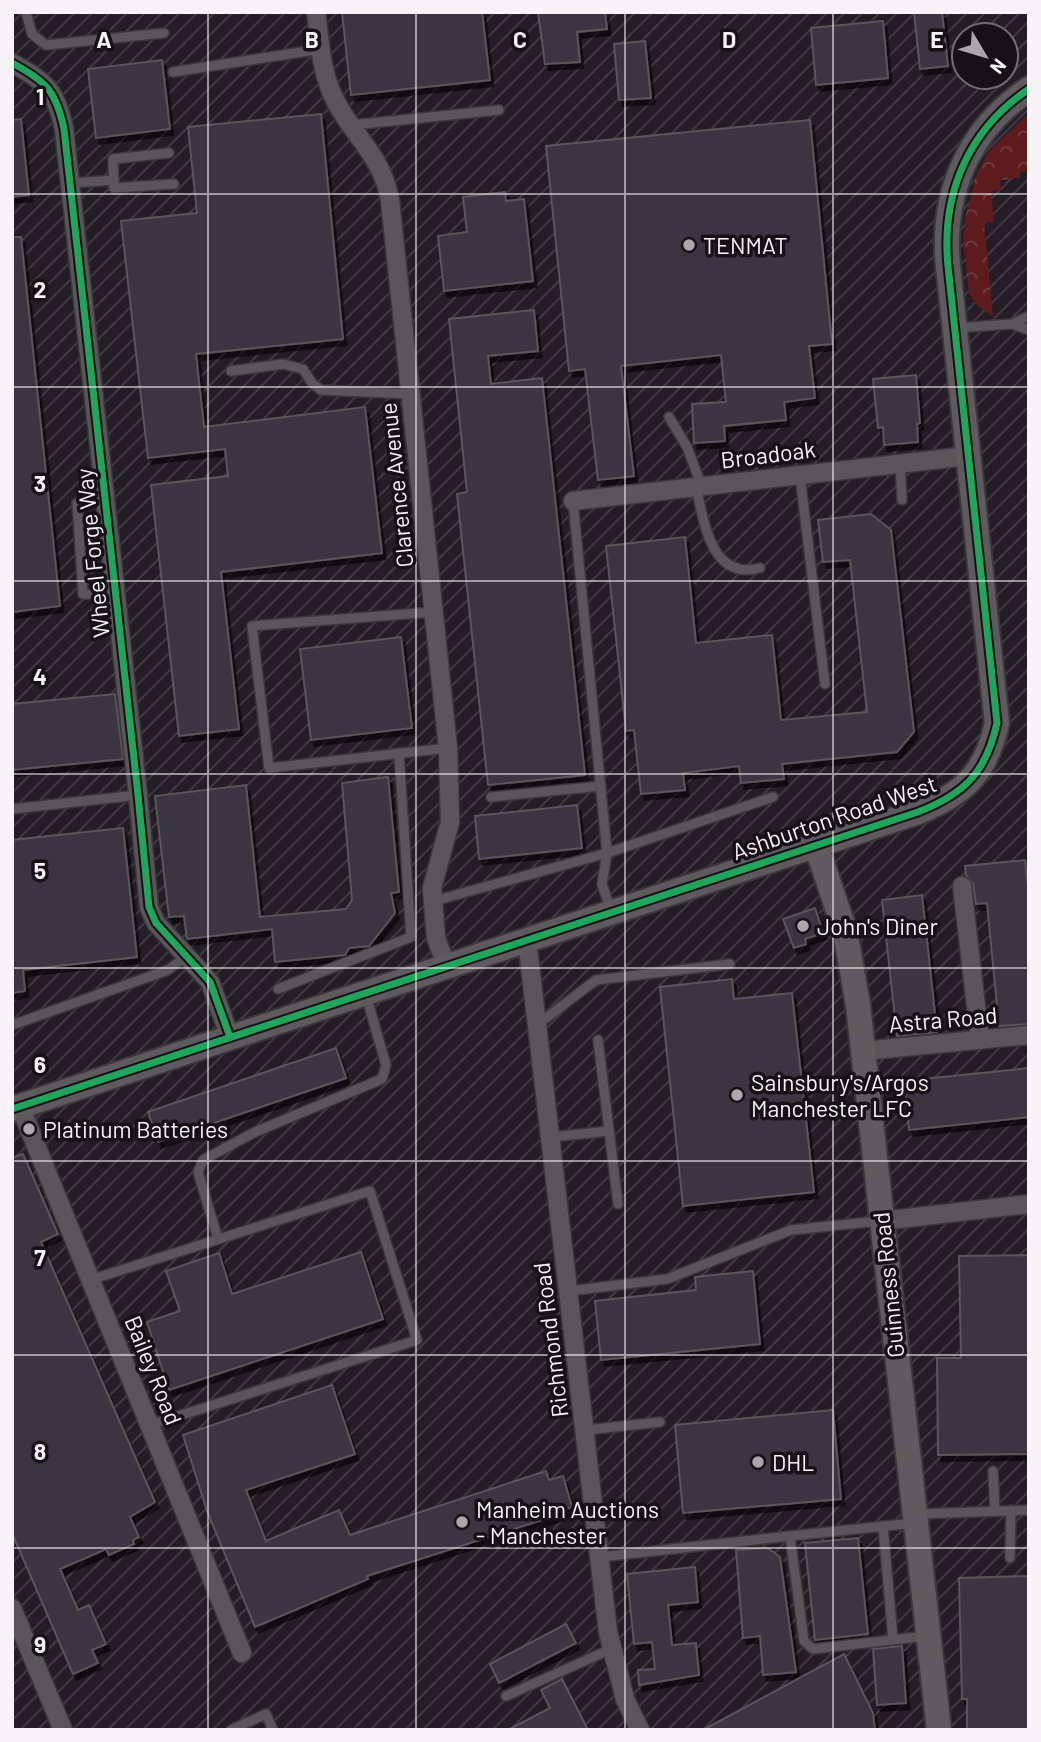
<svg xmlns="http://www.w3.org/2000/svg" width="1041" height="1742" viewBox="0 0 1041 1742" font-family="Barlow,sans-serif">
  <defs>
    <pattern id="industrial-furrows" width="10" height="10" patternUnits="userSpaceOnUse" patternTransform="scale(1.75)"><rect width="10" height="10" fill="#251d26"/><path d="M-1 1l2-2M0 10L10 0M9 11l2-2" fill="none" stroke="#453e46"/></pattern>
    <pattern id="forest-crowns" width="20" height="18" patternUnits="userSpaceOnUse" patternTransform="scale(1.75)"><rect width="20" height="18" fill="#5d1b1d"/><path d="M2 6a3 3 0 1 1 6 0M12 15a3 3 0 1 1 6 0" fill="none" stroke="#753d3f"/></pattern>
    <filter id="shadow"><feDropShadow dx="3.5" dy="6" stdDeviation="0" flood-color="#0009"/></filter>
  </defs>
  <rect width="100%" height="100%" fill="#1e1b1e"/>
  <path fill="url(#industrial-furrows)" fill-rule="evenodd" d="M12,12H1029V1730H12ZM964,35H1006V77H964Z"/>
  <path fill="url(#forest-crowns)" d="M1029,113V171L1020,172V178L1000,180L1001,190L991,191L994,222L984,223L993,317L977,305L969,294L963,237L965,218L977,173L989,151Z"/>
  <g fill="#3a3442" stroke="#585659" stroke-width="2" filter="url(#shadow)">
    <path d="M342,12H482L490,80L351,95Z"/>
    <path d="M538,12H605L607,29L577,32L580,62L545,64Z"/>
    <path d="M914,12H942L948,66L920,69Z"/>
    <path d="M883,21L888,78L816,85L811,28Z"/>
    <path d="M645,41L651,98L619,100L614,44Z"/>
    <path d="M162,60L170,129L96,138L88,69Z"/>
    <path d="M321,114L343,339L196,354L204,427L365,407L382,553L221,572L239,729L179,736L151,485L228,476L225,449L148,458L121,221L197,213L188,127Z"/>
    <path d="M21,119L29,195L12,197V120Z"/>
    <path d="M810,120L832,344L809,346L815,398L784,402L786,420L724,426L725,441L694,443L692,404L726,402L721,355L621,366L634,476L598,480L585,369L569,371L546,146Z"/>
    <path d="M505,192L506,201L524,199L533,281L444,291L438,236L467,232L463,197Z"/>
    <path d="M12,237H21L60,606L12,612Z"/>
    <path d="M534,310L538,351L488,356L491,384L542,378L585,775L488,785L457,494L467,492L449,319Z"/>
    <path d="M916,375L920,423L917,424L918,442L884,445L883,427L878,428L873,379Z"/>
    <path d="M871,514L891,530L914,732L897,752L782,764L784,779L741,783L739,766L683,773L685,790L641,794L634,730L626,731L606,546L685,537L696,643L772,635L781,720L867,712L850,560L823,562L818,520Z"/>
    <path d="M401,637L412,728L311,740L300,649Z"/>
    <path d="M115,694L123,759L12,770V704Z"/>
    <path d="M388,777L399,892L391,893L395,913L369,946L349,948L345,955L275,962L272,929L187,939L184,916L169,917L155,796L246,785L260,917L346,909L352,900L342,783Z"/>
    <path d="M577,805L582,848L479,859L475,816Z"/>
    <path d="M123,828L137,957L23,970L25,991L12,993V840Z"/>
    <path d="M1025,860L1029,898V1024L999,1026L987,903L976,904L973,884L966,875L965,866Z"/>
    <path d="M922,895L937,1032L897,1036L882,900Z"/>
    <path d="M815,908L823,933L805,939L806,944L794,948L783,919Z"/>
    <path d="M732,979L734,999L792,993L814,1192L683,1206L660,987Z"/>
    <path d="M336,1048L346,1078L158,1142L148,1112Z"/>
    <path d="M1029,1068V1117L909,1130L904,1081Z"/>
    <path d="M23,1154L58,1234L41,1242L155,1502L130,1517L139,1537L133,1540L134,1544L109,1555L106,1549L60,1569L78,1610L89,1605L106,1644L92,1650L98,1663L73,1674L12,1533V1158Z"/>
    <path d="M361,1252L383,1319L169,1390L147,1322L180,1311L166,1271L219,1253L232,1294Z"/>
    <path d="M1029,1255V1454L938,1455L937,1358H961L959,1256Z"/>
    <path d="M753,1271L760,1344L601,1360L595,1301L696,1290L695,1277Z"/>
    <path d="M332,1385L355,1454L246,1490L266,1541L339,1510L350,1535L546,1471L549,1480L563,1476L572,1507L560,1511L561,1514L367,1576L368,1579L255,1627L207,1511L183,1435Z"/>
    <path d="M833,1410L841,1499L683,1513L675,1425Z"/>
    <path d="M858,1538L868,1634L815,1640L805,1543Z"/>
    <path d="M768,1548L780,1557L796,1672L763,1675L760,1636L743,1638L736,1550Z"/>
    <path d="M695,1567L698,1602L668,1605L672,1645L696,1643L699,1675L639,1685L638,1670L655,1669L652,1642L634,1644L627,1574Z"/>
    <path d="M1029,1576V1730H967V1699H962L959,1578Z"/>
    <path d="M566,1624L576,1643L499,1683L490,1664Z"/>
    <path d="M902,1646L906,1703L877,1705L873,1649Z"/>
    <path d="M844,1654L873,1713L875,1730H703Z"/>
    <path d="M562,1679L588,1730H508L550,1708L541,1690Z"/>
  </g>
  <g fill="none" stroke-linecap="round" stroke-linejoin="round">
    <g stroke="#3b383b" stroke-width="12">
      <g id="lane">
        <path d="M26,12L32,34L46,45L164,33"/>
        <path d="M173,72L321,49"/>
        <path d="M352,125L499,110"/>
        <path d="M169,153L113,159L114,188L174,184"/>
        <path d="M72,183L114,180"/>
        <path d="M1012,324L1029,330"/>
        <path d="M955,328L1012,324L1029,316"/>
        <path d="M231,371L283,364L303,369L312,383L321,390L411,394"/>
        <path d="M669,417L687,447L702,487"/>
        <path d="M900,463L902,500"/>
        <path d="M800,476L825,684"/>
        <path d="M696,487C704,522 711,581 760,568"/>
        <path d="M77,503L83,594L116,595"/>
        <path d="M433,612L252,626L269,768L448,748"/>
        <path d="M491,797L601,786"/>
        <path d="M12,809L138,795"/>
        <path d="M434,901L607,853L573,501"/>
        <path d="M611,911L602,884L607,853L773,797"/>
        <path d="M278,989L411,937L399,753"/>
        <path d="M12,1025L168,970L187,956"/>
        <path d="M537,1025L596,980L730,964"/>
        <path d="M598,1040L618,1204"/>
        <path d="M551,1137L609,1131"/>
        <path d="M218,1239L198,1172L203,1160L255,1132L382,1079L386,1065L366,995"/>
        <path d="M90,1280L370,1191L417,1340L150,1425"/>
        <path d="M569,1291L667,1279L791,1230L879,1221"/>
        <path d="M586,1430L660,1422"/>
        <path d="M993,1471L995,1511"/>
        <path d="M916,1514L1029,1510"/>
        <path d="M914,1523L790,1536L804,1641L813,1649L926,1636"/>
        <path d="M883,1526L893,1639"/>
        <path d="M600,1557L790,1536"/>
        <path d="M1010,1558L1011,1510"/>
        <path d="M506,1696L611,1649"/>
        <path d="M231,1730L266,1714L273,1730"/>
      </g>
    </g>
    <g stroke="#3b383b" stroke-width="21">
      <g id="street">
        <path d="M316,12C320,43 321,74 336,102C355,138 382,156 390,200L448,748L450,822L432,888L436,938L447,967"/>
        <path d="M12,63C46,81 56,91 64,129L138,795L149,907L156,923L210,982L230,1037"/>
        <path d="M573,501L968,456"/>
        <path d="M962,886L980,1040"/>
        <path d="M527,940L608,1632L625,1699L640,1730"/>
        <path d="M863,1051L1029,1035"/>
        <path d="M20,1106L242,1653"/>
        <path d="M881,1221L1029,1204"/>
        <path d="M12,1608L63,1730"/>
      </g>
    </g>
    <g stroke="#3b383b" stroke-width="28">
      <g id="secondary">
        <path d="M816,845L845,931L858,1005L939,1730"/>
        <path d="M12,1109L918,812C964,794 986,773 997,723L948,266C941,194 968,130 1029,89"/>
      </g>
    </g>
    <use href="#lane" stroke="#595659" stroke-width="9"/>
    <use href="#street" stroke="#595659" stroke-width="18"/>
    <use href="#secondary" stroke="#5f5a5d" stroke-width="24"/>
    <g stroke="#161116" stroke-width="11">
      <g id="cycleway">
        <path d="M12,63C46,81 56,91 64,129L138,795L149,907L156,923L210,982L230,1037"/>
        <path d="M12,1109L918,812C964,794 986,773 997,723L948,266C941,194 968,130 1029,89"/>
      </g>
    </g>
    <use href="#cycleway" stroke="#20a55d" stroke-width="7"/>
  </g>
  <path fill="none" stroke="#f7f4f7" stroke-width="2" stroke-opacity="0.55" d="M208,12V1730M416,12V1730M625,12V1730M833,12V1730M12,194H1029M12,387H1029M12,581H1029M12,774H1029M12,968H1029M12,1161H1029M12,1355H1029M12,1548H1029"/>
  <g fill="#aba8ab" stroke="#161116" stroke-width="2.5">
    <circle cx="689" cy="245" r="7"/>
    <circle cx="803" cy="926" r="7"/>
    <circle cx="737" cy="1095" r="7"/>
    <circle cx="29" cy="1129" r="7"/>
    <circle cx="758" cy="1462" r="7"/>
    <circle cx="462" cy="1522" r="7"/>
  </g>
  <g text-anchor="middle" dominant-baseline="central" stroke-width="7" stroke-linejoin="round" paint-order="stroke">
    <g font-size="23" fill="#f7f4f7" stroke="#161116" text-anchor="start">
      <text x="703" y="245">TENMAT</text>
      <text x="817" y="926">John's Diner</text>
      <text x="751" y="1082">Sainsbury's/Argos<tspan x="751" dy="26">Manchester LFC</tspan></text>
      <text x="43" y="1129">Platinum Batteries</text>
      <text x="772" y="1462">DHL</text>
      <text x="476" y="1509">Manheim Auctions<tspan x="476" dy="26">- Manchester</tspan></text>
    </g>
    <g font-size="23" fill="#f7f4f7" stroke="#161116">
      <text transform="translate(768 454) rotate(-7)">Broadoak</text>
      <text transform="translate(396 485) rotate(-96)">Clarence Avenue</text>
      <text transform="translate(92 553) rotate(-96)">Wheel Forge Way</text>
      <text transform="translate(834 817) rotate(-19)">Ashburton Road West</text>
      <text transform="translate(943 1019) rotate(-5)">Astra Road</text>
      <text transform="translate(888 1285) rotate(-96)">Guinness Road</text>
      <text transform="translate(550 1340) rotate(-97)">Richmond Road</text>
      <text transform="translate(154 1370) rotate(68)">Bailey Road</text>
    </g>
  </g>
  <g font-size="23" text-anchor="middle" font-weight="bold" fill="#f7f4f7" stroke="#161116" stroke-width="7" stroke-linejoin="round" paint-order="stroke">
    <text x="104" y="48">A</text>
    <text x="312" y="48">B</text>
    <text x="520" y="48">C</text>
    <text x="729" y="48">D</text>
    <text x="937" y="48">E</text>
    <text x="40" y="105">1</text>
    <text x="40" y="298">2</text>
    <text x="40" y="492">3</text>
    <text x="40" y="685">4</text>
    <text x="40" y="879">5</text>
    <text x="40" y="1073">6</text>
    <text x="40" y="1266">7</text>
    <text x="40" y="1460">8</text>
    <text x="40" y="1653">9</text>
  </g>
  <rect width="1041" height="1742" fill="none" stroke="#f7f4f7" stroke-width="28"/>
  <g transform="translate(985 56) rotate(128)"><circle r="33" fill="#161116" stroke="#706c70" stroke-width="2"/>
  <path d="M0-5L12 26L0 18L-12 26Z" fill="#aba8ab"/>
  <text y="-10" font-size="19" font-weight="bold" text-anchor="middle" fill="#f7f4f7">N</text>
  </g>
</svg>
